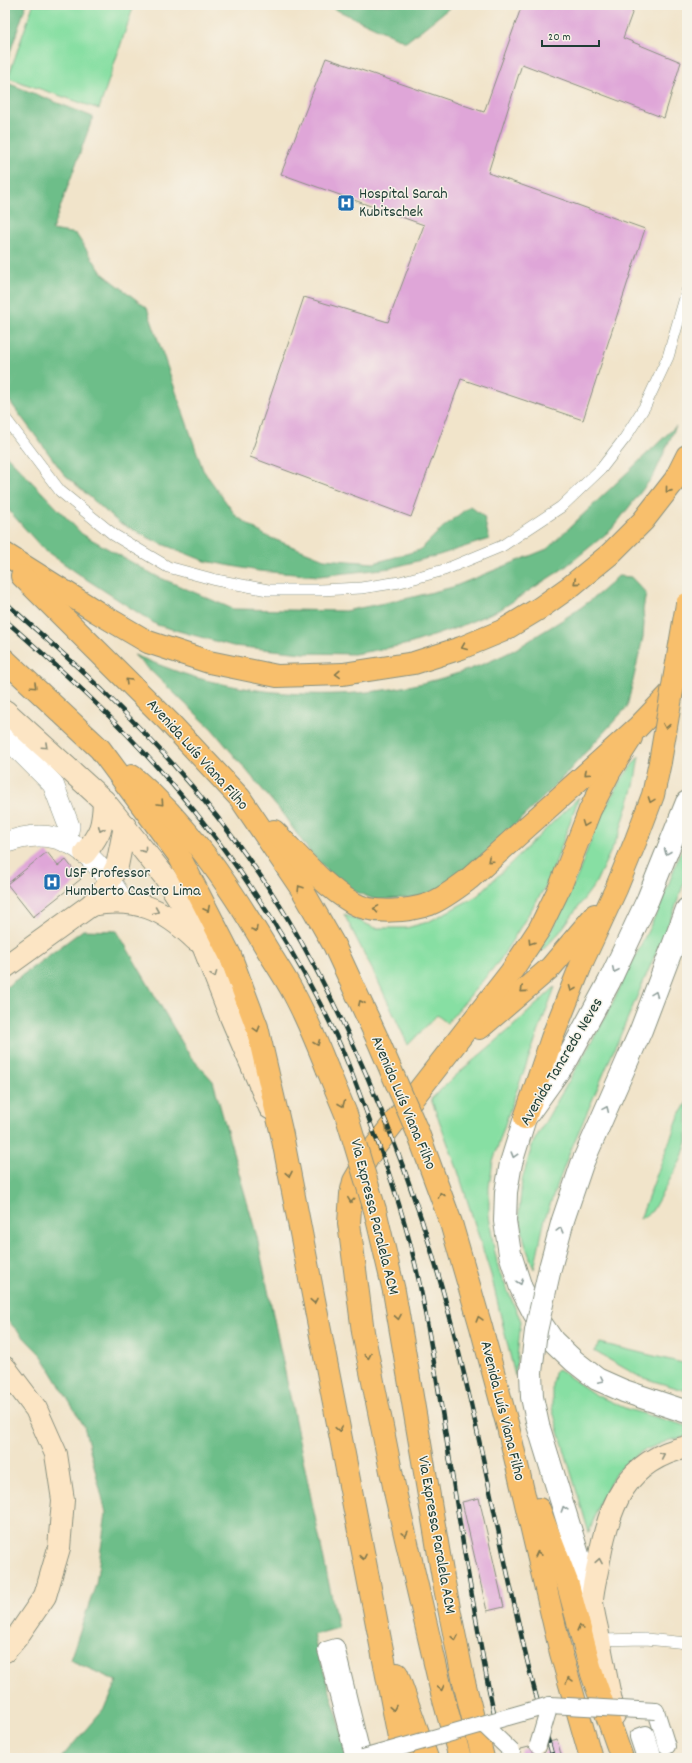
<svg xmlns="http://www.w3.org/2000/svg" width="692" height="1763" viewBox="0 0 692 1763" font-family="Dekko,sans-serif">
  <rect width="100%" height="100%" fill="#f7f3e8"/>
  <filter id="ink" filterUnits="userSpaceOnUse"><feTurbulence type="fractalNoise" baseFrequency=".025" numOctaves="2"/><feDisplacementMap in="SourceGraphic" scale="8" xChannelSelector="R" yChannelSelector="G"/><feConvolveMatrix kernelMatrix="1 2 1 2 8 2 1 2 1" color-interpolation-filters="sRGB"/></filter>
  <filter id="wash" filterUnits="userSpaceOnUse"><feTurbulence type="fractalNoise" baseFrequency=".012" numOctaves="4" result="noise"/><feDisplacementMap in="SourceGraphic" scale="16" xChannelSelector="R" yChannelSelector="G"/><feGaussianBlur stdDeviation="0.9" result="paint"/><feColorMatrix in="noise" values="0 0 0 0 0 0 0 0 0 0 0 0 0 0 0 0 0 1.4 0 .05"/><feComposite in="paint" operator="in"/></filter>
  <g filter="url(#wash)">
    <rect width="100%" height="100%" fill="#f1e4ca"/>
    <g fill="#87dfa3" stroke="#538e6c">
      <path d="M33,5H134L99,109L8,78Z"/>
      <path d="M639,756L634,786L619,834L595,884L559,933L528,965L552,929L578,875L597,823L620,781Z"/>
      <path d="M579,797L549,881L500,960L447,1023L437,1015L408,1045L378,981L344,914L375,928H406L428,922L477,896Z"/>
      <path d="M687,834V874L674,911L569,1154L545,1218L534,1269L525,1244L519,1213L522,1180L533,1143L604,1020L662,902Z"/>
      <path d="M555,987L511,1106L493,1161L489,1187V1215L493,1243L499,1271L521,1321L515,1376L491,1275L457,1168L431,1099L462,1070L508,1031Z"/>
      <path d="M687,1102V1142L681,1160L652,1211L640,1219L679,1116Z"/>
      <path d="M600,1343L687,1364V1391L640,1377L594,1351Z"/>
      <path d="M558,1369L594,1394L627,1409L687,1426V1437L670,1440L642,1451L617,1471L600,1501L589,1533L552,1408V1385L554,1373Z"/>
    </g>
    <g fill="#6dbe89" stroke="#467e5e">
      <path d="M5,5H26L5,67Z"/>
      <path d="M326,5H453L406,42Z"/>
      <path d="M5,82L93,117L52,230L76,234L102,273L147,308L203,470L236,516L266,536L324,559L374,563L420,550L441,529L470,506L484,517L489,539L439,555L391,568L319,576L259,571L205,561L157,542L118,522L64,474L5,395Z"/>
      <path d="M676,426L654,475L612,529L564,568L501,609L456,628L409,644L354,654L303,653L233,646L157,625L86,579L43,549L5,506V454L82,534L156,576L233,609L345,611L409,598L453,587L547,549Z"/>
      <path d="M618,576L631,577L646,593L643,610L644,623L643,637L627,707L553,788L473,865L441,888L418,897L376,900L341,886L309,851L282,813L212,729L134,655C153,662 173,671 194,677C294,705 409,700 504,655C517,649 529,641 541,633C568,617 596,599 618,576Z"/>
      <path d="M83,930L117,931L190,1056L213,1081L257,1237L338,1628L313,1635L350,1758H61L107,1705L117,1681L70,1660L96,1584L106,1513L84,1426L42,1356L5,1318V988Z"/>
    </g>
    <g id="blocks">
      <g fill="#dfa6d8">
        <path d="M522,5H635L623,38L681,62L664,118L522,64L488,173L645,229L583,420L461,379L411,517L250,457L304,297L388,322L424,225L281,174L326,58L484,112Z"/>
        <path d="M47,852L58,866L66,860L81,879L33,917L7,884Z"/>
        <path d="M479,1498L504,1607L487,1611L462,1502Z"/>
        <path d="M557,1740L562,1758H519L521,1749L529,1747L535,1754H541L545,1752L549,1742Z"/>
      </g>
    </g>
  </g>
  <g filter="url(#ink)">
    <use href="#blocks" fill-opacity="0" stroke="#88907f" stroke-width="1"/>
    <g fill="none" stroke-linecap="round" stroke-linejoin="round">
      <g stroke="#88907f" stroke-width="12">
        <g id="service">
          <path d="M5,418L60,491L114,535L168,567L216,580L268,590H320L361,588L400,582L444,570L502,546L561,507L601,469L625,438L645,406L668,357L687,291"/>
          <path d="M599,1640L646,1639L687,1643"/>
        </g>
      </g>
      <g stroke="#88907f" stroke-width="18">
        <g id="pedestrian">
          <path d="M336,1660L358,1749L352,1750L326,1650L336,1647L363,1758"/>
          <path d="M656,1711L667,1746"/>
          <path d="M645,1758L638,1737L646,1734L654,1758"/>
        </g>
      </g>
      <g stroke="#88907f" stroke-width="22">
        <g id="minor">
          <path d="M5,736L53,784L69,826L66,842"/>
          <path d="M5,843C58,822 92,850 119,895"/>
        </g>
      </g>
      <g stroke="#88907f" stroke-width="24">
        <g id="tertiary">
          <path d="M687,802L648,899L609,982L568,1058L525,1118L511,1163L506,1192L505,1221L510,1254L521,1288L534,1313L553,1341L574,1361L597,1379L624,1391L687,1412"/>
          <path d="M550,1268L563,1220L582,1164L641,1030L687,909"/>
          <path d="M531,1372L532,1397L538,1425L592,1600"/>
        </g>
      </g>
      <g stroke="#88907f" stroke-width="24">
        <g id="secondary">
          <path d="M5,711L104,801L165,877L185,908L204,948L231,1017L270,1108"/>
          <path d="M85,853C101,832 103,827 104,801"/>
          <path d="M91,905C136,897 163,908 196,940"/>
          <path d="M5,967L91,905L105,889L117,866L125,826"/>
          <path d="M5,1368L36,1409L56,1454L63,1500L59,1548L45,1596L17,1637L5,1651"/>
          <path d="M614,1715C608,1687 602,1658 597,1629C595,1620 592,1609 592,1599C593,1586 597,1573 599,1560C609,1505 626,1460 687,1447"/>
        </g>
      </g>
      <g stroke="#88907f" stroke-width="24">
        <g id="primary">
          <path d="M480,1028L551,967L595,915"/>
          <path d="M525,1118L552,1038L583,960L616,889L636,840L653,795L660,762"/>
          <path d="M460,1758L441,1689L396,1496L363,1332L349,1223L351,1194L354,1181L371,1152L511,972L540,928L560,887L590,810L610,771L631,738"/>
        </g>
      </g>
      <g stroke="#88907f" stroke-width="24">
        <g id="trunk">
          <path d="M5,554L97,612L148,642L209,662L277,676L343,674L414,663L461,648L502,631L540,608L571,586L610,554L643,521L675,480L687,456"/>
          <path d="M22,576L170,723L240,798L303,891L334,945L377,1038"/>
          <path d="M5,660L100,749L178,854L230,955L257,1027L282,1135L403,1758"/>
          <path d="M132,776C187,823 227,882 264,944C274,961 285,977 294,994C307,1018 317,1043 327,1068"/>
          <path d="M274,831C299,856 322,885 353,903C373,915 409,911 430,904C444,898 457,888 469,879L637,728L687,676"/>
          <path d="M418,1133L451,1223L481,1327L508,1427L561,1653L591,1758"/>
          <path d="M375,1210L394,1291L443,1578L463,1678L483,1758"/>
          <path d="M539,1509L568,1585L592,1674L622,1758"/>
          <path d="M397,1674L427,1758"/>
        </g>
      </g>
      <use href="#service" stroke="#fff" stroke-width="11"/>
      <use href="#pedestrian" stroke="#fff" stroke-width="16"/>
      <use href="#minor" stroke="#fff" stroke-width="21"/>
      <use href="#tertiary" stroke="#fff" stroke-width="22"/>
      <use href="#secondary" stroke="#fce5c4" stroke-width="22"/>
      <use href="#primary" stroke="#f8bf6c" stroke-width="22"/>
      <use href="#trunk" stroke="#f8bf6c" stroke-width="22"/>
      <g stroke="#1f3d34" stroke-width="4.5">
        <g id="rail">
          <path d="M5,602C39,633 75,663 107,695C165,752 219,814 264,881C295,927 320,975 344,1025C374,1089 400,1154 422,1221C468,1363 492,1511 526,1656C534,1690 544,1724 553,1758"/>
          <path d="M5,620C63,671 120,723 170,782C231,852 282,929 324,1011C344,1049 358,1090 373,1130C394,1184 411,1239 422,1296C442,1399 455,1504 474,1607C483,1658 491,1709 506,1758"/>
        </g>
      </g>
      <use href="#rail" stroke="#f7f3e8" stroke-width="3" stroke-dasharray="9" stroke-linecap="butt"/>
      <g stroke="#88907f" stroke-width="18" stroke-linecap="butt">
        <g id="pedestrian-bridge">
          <path d="M550,1705L656,1711"/>
          <path d="M483,1724L512,1752"/>
          <path d="M363,1758L550,1705L538,1745"/>
        </g>
      </g>
      <g stroke="#88907f" stroke-width="24" stroke-linecap="butt">
        <path id="tertiary-bridge" d="M531,1372L536,1331L550,1268"/>
      </g>
      <g stroke="#88907f" stroke-width="24" stroke-linecap="butt">
        <path id="primary-bridge" d="M660,762L687,604"/>
      </g>
      <g stroke="#88907f" stroke-width="24" stroke-linecap="butt">
        <g id="trunk-bridge">
          <path d="M377,1038L418,1133"/>
          <path d="M327,1068L346,1114L375,1210"/>
        </g>
      </g>
      <use href="#pedestrian-bridge" stroke="#fff" stroke-width="16"/>
      <use href="#tertiary-bridge" stroke="#fff" stroke-width="22"/>
      <use href="#primary-bridge" stroke="#f8bf6c" stroke-width="22"/>
      <use href="#trunk-bridge" stroke="#f8bf6c" stroke-width="22"/>
    </g>
    <defs><path id="oneway-chevron" d="M-2-3.5L2.5 0L-2 3.5" fill="none" stroke-width="1.6" stroke-linecap="round" stroke-linejoin="round"/></defs>
    <g stroke="#81784d">
      <use href="#oneway-chevron" transform="translate(668 490) rotate(129)"/>
      <use href="#oneway-chevron" transform="translate(576 582) rotate(140)"/>
      <use href="#oneway-chevron" transform="translate(464 647) rotate(158)"/>
      <use href="#oneway-chevron" transform="translate(338 674) rotate(178)"/>
      <use href="#oneway-chevron" transform="translate(128 681) rotate(-135)"/>
      <use href="#oneway-chevron" transform="translate(34 686) rotate(43)"/>
      <use href="#oneway-chevron" transform="translate(666 726) rotate(100)"/>
      <use href="#oneway-chevron" transform="translate(587 773) rotate(138)"/>
      <use href="#oneway-chevron" transform="translate(651 800) rotate(110)"/>
      <use href="#oneway-chevron" transform="translate(161 803) rotate(47)"/>
      <use href="#oneway-chevron" transform="translate(585 824) rotate(111)"/>
      <use href="#oneway-chevron" transform="translate(490 860) rotate(138)"/>
      <use href="#oneway-chevron" transform="translate(300 888) rotate(-123)"/>
      <use href="#oneway-chevron" transform="translate(207 909) rotate(63)"/>
      <use href="#oneway-chevron" transform="translate(376 909) rotate(-170)"/>
      <use href="#oneway-chevron" transform="translate(255 929) rotate(60)"/>
      <use href="#oneway-chevron" transform="translate(531 942) rotate(123)"/>
      <use href="#oneway-chevron" transform="translate(572 989) rotate(112)"/>
      <use href="#oneway-chevron" transform="translate(523 990) rotate(140)"/>
      <use href="#oneway-chevron" transform="translate(361 1003) rotate(-115)"/>
      <use href="#oneway-chevron" transform="translate(257 1029) rotate(74)"/>
      <use href="#oneway-chevron" transform="translate(317 1043) rotate(68)"/>
      <use href="#oneway-chevron" transform="translate(342 1104) rotate(68)"/>
      <use href="#oneway-chevron" transform="translate(388 1130) rotate(127)"/>
      <use href="#oneway-chevron" transform="translate(289 1174) rotate(79)"/>
      <use href="#oneway-chevron" transform="translate(441 1195) rotate(-110)"/>
      <use href="#oneway-chevron" transform="translate(351 1200) rotate(97)"/>
      <use href="#oneway-chevron" transform="translate(314 1301) rotate(79)"/>
      <use href="#oneway-chevron" transform="translate(398 1317) rotate(80)"/>
      <use href="#oneway-chevron" transform="translate(479 1319) rotate(-106)"/>
      <use href="#oneway-chevron" transform="translate(368 1356) rotate(79)"/>
      <use href="#oneway-chevron" transform="translate(339 1429) rotate(79)"/>
      <use href="#oneway-chevron" transform="translate(405 1534) rotate(77)"/>
      <use href="#oneway-chevron" transform="translate(538 1554) rotate(-103)"/>
      <use href="#oneway-chevron" transform="translate(363 1557) rotate(79)"/>
      <use href="#oneway-chevron" transform="translate(580 1628) rotate(-105)"/>
      <use href="#oneway-chevron" transform="translate(455 1638) rotate(79)"/>
      <use href="#oneway-chevron" transform="translate(569 1680) rotate(-106)"/>
      <use href="#oneway-chevron" transform="translate(441 1688) rotate(76)"/>
      <use href="#oneway-chevron" transform="translate(393 1708) rotate(79)"/>
    </g>
    <g stroke="#8e917c">
      <use href="#oneway-chevron" transform="translate(45 746) rotate(43)"/>
      <use href="#oneway-chevron" transform="translate(101 829) rotate(114)"/>
      <use href="#oneway-chevron" transform="translate(144 850) rotate(52)"/>
      <use href="#oneway-chevron" transform="translate(156 911) rotate(23)"/>
      <use href="#oneway-chevron" transform="translate(214 975) rotate(69)"/>
      <use href="#oneway-chevron" transform="translate(662 1455) rotate(-24)"/>
      <use href="#oneway-chevron" transform="translate(599 1561) rotate(-80)"/>
    </g>
    <g stroke="#8f9e9a">
      <use href="#oneway-chevron" transform="translate(667 852) rotate(112)"/>
      <use href="#oneway-chevron" transform="translate(615 970) rotate(115)"/>
      <use href="#oneway-chevron" transform="translate(655 994) rotate(-69)"/>
      <use href="#oneway-chevron" transform="translate(606 1109) rotate(-66)"/>
      <use href="#oneway-chevron" transform="translate(514 1155) rotate(106)"/>
      <use href="#oneway-chevron" transform="translate(560 1230) rotate(-75)"/>
      <use href="#oneway-chevron" transform="translate(520 1282) rotate(71)"/>
      <use href="#oneway-chevron" transform="translate(601 1380) rotate(27)"/>
      <use href="#oneway-chevron" transform="translate(564 1509) rotate(-108)"/>
    </g>
  </g>
  <defs>
    <g id="hospital-square" transform="scale(0.9)"><rect x="-9" y="-9" width="18" height="18" rx="4" fill="#1f6fb2" stroke="#f7f3e8"/><path d="M-5-5h3v3.5h4V-5h3V5h-3V1.5h-4V5h-3Z" fill="#fff"/></g>
  </defs>
  <g fill-rule="evenodd">
    <use href="#hospital-square" x="346" y="203"/>
    <use href="#hospital-square" x="52" y="882"/>
  </g>
  <g text-anchor="middle" dominant-baseline="central" stroke-width="3" stroke-linejoin="round" paint-order="stroke">
    <g font-size="16" fill="#1f3d34" stroke="#f7f3e8" text-anchor="start">
      <text x="359" y="194">Hospital Sarah<tspan x="359" dy="18">Kubitschek</tspan></text>
      <text x="65" y="873">USF Professor<tspan x="65" dy="18">Humberto Castro Lima</tspan></text>
    </g>
    <g font-size="16" fill="#1f3d34" stroke="#f7f3e8">
      <text transform="translate(197 755) rotate(48)">Avenida Luís Viana Filho</text>
      <text transform="translate(562 1062) rotate(-59)">Avenida Tancredo Neves</text>
      <text transform="translate(403 1103) rotate(67)">Avenida Luís Viana Filho</text>
      <text transform="translate(374 1217) rotate(76)">Via Expressa Paralela ACM</text>
      <text transform="translate(502 1411) rotate(76)">Avenida Luís Viana Filho</text>
      <text transform="translate(436 1535) rotate(80)">Via Expressa Paralela ACM</text>
    </g>
  </g>
  <rect width="692" height="1763" fill="none" stroke="#f7f3e8" stroke-width="20"/>
  <path d="M542 40v6h57v-6" fill="none" stroke="#1f3d34" stroke-width="2"/>
  <text x="548" y="40" font-size="12" fill="#1f3d34" stroke="#f7f3e8" stroke-width="3" paint-order="stroke">20 m</text>
</svg>
